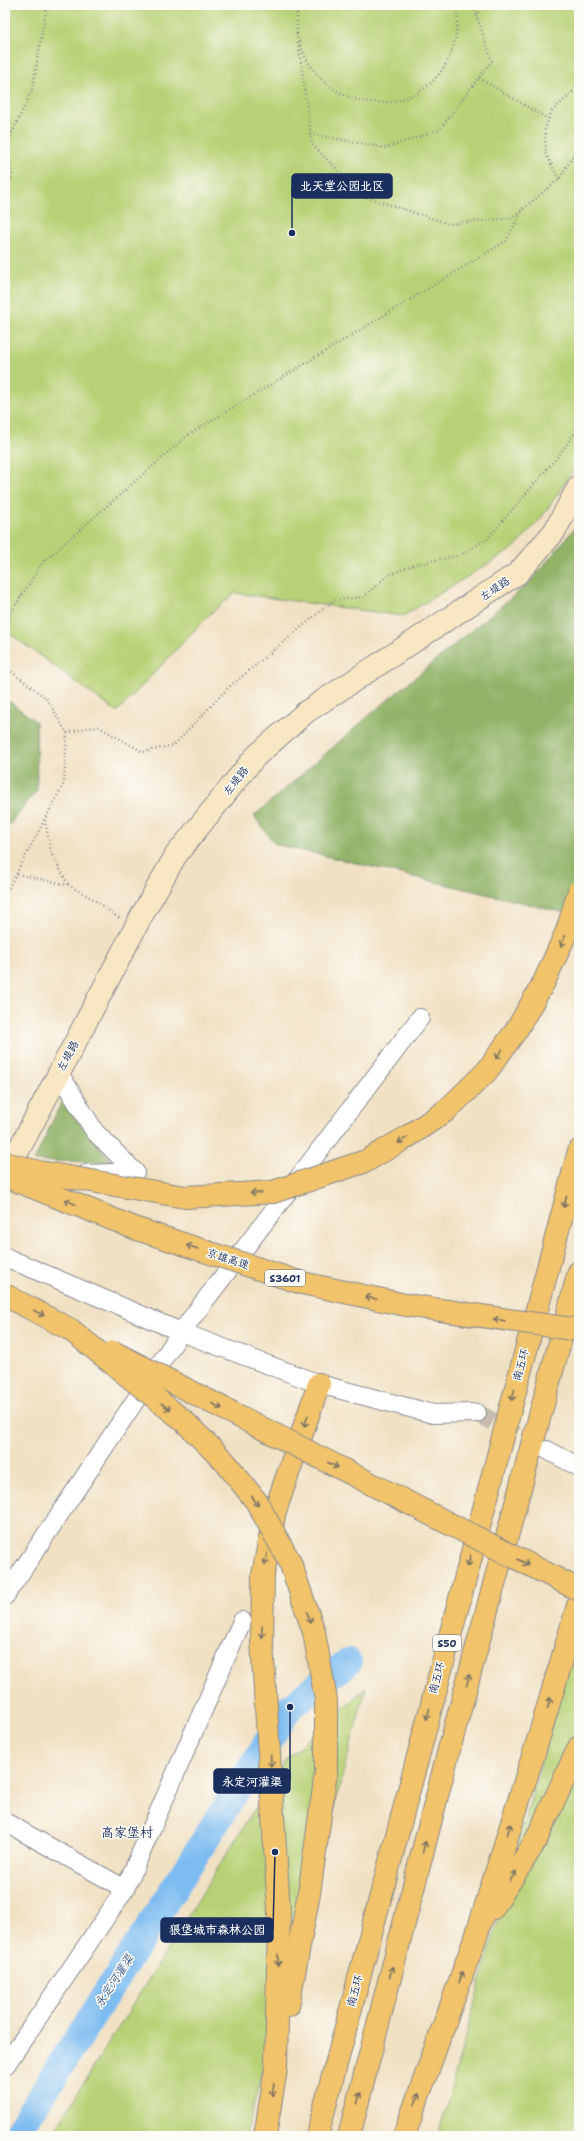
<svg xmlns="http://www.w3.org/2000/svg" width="584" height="2141" viewBox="0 0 584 2141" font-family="'Shantell Sans','LXGW WenKai TC',sans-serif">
  <rect width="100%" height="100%" fill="#fdfcf7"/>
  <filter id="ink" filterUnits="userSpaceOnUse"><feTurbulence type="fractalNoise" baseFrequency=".025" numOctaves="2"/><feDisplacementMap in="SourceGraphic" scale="8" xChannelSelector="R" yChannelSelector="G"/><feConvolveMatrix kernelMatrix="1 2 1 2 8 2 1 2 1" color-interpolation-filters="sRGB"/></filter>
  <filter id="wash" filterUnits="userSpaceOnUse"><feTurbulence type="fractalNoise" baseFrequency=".012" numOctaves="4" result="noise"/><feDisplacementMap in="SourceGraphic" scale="16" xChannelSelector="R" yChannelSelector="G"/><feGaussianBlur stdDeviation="0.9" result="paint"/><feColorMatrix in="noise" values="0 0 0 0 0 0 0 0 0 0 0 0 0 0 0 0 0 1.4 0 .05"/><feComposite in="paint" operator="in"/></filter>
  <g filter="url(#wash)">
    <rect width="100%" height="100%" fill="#f1e1c3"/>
    <g fill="#b8d176" stroke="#6a806a">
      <path d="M5,5H579V462L542,517L514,548L403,616L235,593L211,613L117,712L5,630Z"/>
      <path d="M579,1624V2136H438Z"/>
      <path d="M366,1688L246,2136H51L285,1760Z"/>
    </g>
    <g fill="#92b367" stroke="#567162">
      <path d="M579,523V916L275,844L254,816L371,714L529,583Z"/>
      <path d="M5,698L36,722L37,790L5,830Z"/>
      <path d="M62,1101L112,1162L34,1161Z"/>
    </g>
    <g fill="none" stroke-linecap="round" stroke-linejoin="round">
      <path stroke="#7dbcf1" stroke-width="28" d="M15,2136L290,1707L348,1662"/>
    </g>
  </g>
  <g filter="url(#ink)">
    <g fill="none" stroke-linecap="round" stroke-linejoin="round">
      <path stroke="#c6bdaf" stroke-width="18" stroke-dasharray="18 9" stroke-linecap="butt" d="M477,1413L544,1449"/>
      <g stroke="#868890" stroke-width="20">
        <g id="street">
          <path d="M59,1073L95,1132L135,1172"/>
          <path d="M86,1174L135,1172"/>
          <path d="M5,1257L181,1332L319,1384L433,1414L477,1413"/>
          <path d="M547,1450L579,1467"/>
          <path d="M5,1596L181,1332L420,1018"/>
          <path d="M5,1822L125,1889"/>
          <path d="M5,2066L125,1889L242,1621"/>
        </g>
      </g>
      <g stroke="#868890" stroke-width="24">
        <path id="secondary" d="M5,1176L142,915L176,855L255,757L306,712L518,573L554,532L579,486"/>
      </g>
      <g stroke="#868890" stroke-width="24">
        <g id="highway">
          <path d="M493,1908L535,1842L579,1747"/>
          <path d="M288,2006L310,1887"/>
          <path d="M265,2136L276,2069L279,1911L262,1643L263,1575L275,1511L319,1384"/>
          <path d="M317,2136L579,1151"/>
          <path d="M349,2136L450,1746L579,1272"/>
          <path d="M404,2136L477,1933L538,1740L579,1602"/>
        </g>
      </g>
      <g stroke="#868890" stroke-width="2.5" stroke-dasharray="1 3" stroke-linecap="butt">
        <path d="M476,16L483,5"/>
        <path d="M297,34L312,144L363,196L449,224L512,218L559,179L579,146"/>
        <path d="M297,34V13L299,5"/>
        <path d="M299,41C323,121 432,124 454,44C457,32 459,17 455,5"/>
        <path d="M479,78L548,119"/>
        <path d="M310,134L386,148L439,130L492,61L473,5"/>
        <path d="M559,179L546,154L545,130L551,112L573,92L579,91"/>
        <path d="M5,202L12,175L5,148L32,90L47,5"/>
        <path d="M5,622L43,562L188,435L506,241L523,209"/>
        <path d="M5,667L46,698L67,733L64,783L5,895"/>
        <path d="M67,733L87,728L99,727L143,752L174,745L228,688L334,600L363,597L388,575L416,564L461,555L487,539L559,455L579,427"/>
        <path d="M45,820L51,853L68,884"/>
        <path d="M17,874L68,885L93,899L119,918"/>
      </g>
      <use href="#street" stroke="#fff" stroke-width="18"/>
      <use href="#secondary" stroke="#f9e7c3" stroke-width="22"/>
      <use href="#highway" stroke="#f1c36a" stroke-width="22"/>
      <g stroke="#868890" stroke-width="24" stroke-linecap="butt">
        <g id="highway-bridge">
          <path d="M5,1163L39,1172L185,1197L273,1192L366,1161L407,1137L447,1110L487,1071L517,1029L544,982L567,931L579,891"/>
          <path d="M5,1176L137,1229L302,1283L406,1305L579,1330"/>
          <path d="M5,1295L71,1330L185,1422L226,1463L256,1501L290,1562L314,1632L326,1700V1772L310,1887"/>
          <path d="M113,1352L579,1590"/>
        </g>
      </g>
      <use href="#highway-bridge" stroke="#f1c36a" stroke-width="22"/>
    </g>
    <defs><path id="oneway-shaft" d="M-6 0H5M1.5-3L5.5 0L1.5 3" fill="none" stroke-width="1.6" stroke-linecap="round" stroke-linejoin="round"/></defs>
    <g stroke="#7b7263">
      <use href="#oneway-shaft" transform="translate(563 941) rotate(114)"/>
      <use href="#oneway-shaft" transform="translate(499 1054) rotate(125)"/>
      <use href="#oneway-shaft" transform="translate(403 1140) rotate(149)"/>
      <use href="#oneway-shaft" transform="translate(256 1193) rotate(177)"/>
      <use href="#oneway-shaft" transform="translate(70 1202) rotate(-158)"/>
      <use href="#oneway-shaft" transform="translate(565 1202) rotate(105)"/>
      <use href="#oneway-shaft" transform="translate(192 1247) rotate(-162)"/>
      <use href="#oneway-shaft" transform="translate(371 1298) rotate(-168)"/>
      <use href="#oneway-shaft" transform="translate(39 1313) rotate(28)"/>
      <use href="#oneway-shaft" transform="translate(499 1320) rotate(-172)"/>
      <use href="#oneway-shaft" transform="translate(513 1395) rotate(105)"/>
      <use href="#oneway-shaft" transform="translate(217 1406) rotate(27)"/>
      <use href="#oneway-shaft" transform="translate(166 1407) rotate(39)"/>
      <use href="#oneway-shaft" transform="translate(306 1421) rotate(109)"/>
      <use href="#oneway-shaft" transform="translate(333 1465) rotate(27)"/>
      <use href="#oneway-shaft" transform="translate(255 1501) rotate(56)"/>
      <use href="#oneway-shaft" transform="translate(266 1559) rotate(100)"/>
      <use href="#oneway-shaft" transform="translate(469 1561) rotate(105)"/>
      <use href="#oneway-shaft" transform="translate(523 1562) rotate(27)"/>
      <use href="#oneway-shaft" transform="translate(309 1618) rotate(71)"/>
      <use href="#oneway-shaft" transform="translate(262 1632) rotate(91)"/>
      <use href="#oneway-shaft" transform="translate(468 1680) rotate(-75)"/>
      <use href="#oneway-shaft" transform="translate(549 1703) rotate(-74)"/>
      <use href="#oneway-shaft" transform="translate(428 1714) rotate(105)"/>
      <use href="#oneway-shaft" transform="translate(271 1761) rotate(86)"/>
      <use href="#oneway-shaft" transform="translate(509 1829) rotate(-73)"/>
      <use href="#oneway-shaft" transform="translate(424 1847) rotate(-75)"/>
      <use href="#oneway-shaft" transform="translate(513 1876) rotate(-58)"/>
      <use href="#oneway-shaft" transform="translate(278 1960) rotate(91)"/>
      <use href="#oneway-shaft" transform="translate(391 1972) rotate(-75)"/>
      <use href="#oneway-shaft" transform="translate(461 1977) rotate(-70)"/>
      <use href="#oneway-shaft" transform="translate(273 2090) rotate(100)"/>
      <use href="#oneway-shaft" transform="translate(359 2098) rotate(-75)"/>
      <use href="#oneway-shaft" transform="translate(417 2099) rotate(-70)"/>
    </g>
  </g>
  <g text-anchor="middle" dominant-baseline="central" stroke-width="3" stroke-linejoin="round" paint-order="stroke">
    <g fill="#fdfcf7" stroke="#5f6c8c" stroke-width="1">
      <rect x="265" y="1270" width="40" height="16" rx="3"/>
      <rect x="433" y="1635" width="28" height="16" rx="3"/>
    </g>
    <g font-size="10" font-weight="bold" fill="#1b2f5e">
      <text x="285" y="1278">S3601</text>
      <text x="447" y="1643">S50</text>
    </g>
    <g font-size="11" fill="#1b2f5e" stroke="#fdfcf7">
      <text transform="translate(495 589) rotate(-34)">左堤路</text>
      <text transform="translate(236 781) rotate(-52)">左堤路</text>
      <text transform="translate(68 1056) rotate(-62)">左堤路</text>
      <text transform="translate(228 1259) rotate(18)">京雄高速</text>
      <text transform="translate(521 1365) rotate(-75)">南五环</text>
      <text transform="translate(437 1678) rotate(-75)">南五环</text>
      <text transform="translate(355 1991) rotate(-75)">南五环</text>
    </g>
    <g font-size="12" font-style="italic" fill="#38598a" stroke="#fdfcf7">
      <text transform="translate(114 1981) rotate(-57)">永定河灌渠</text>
    </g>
    <g font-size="13" fill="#1b2f5e" stroke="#fdfcf7">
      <text x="127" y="1832">高家堡村</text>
    </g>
  </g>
  <path fill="none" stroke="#1b2f5e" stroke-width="1.5" d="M292 233L292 186M290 1707L290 1781M275 1852L273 1930"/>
  <g fill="#1b2f5e" stroke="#fdfcf7" stroke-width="1.5">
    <circle cx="292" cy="233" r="4"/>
    <circle cx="290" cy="1707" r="4"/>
    <circle cx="275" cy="1852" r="4"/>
  </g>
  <g fill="#1b2f5e" stroke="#1b2f5e" stroke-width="1.5">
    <rect x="292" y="174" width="100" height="24" rx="4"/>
    <rect x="214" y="1769" width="76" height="24" rx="4"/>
    <rect x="161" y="1918" width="112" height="24" rx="4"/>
  </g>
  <g font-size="12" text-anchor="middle" font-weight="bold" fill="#fff">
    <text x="342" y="190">北天堂公园北区</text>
    <text x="252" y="1786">永定河灌渠</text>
    <text x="217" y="1934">狼垡城市森林公园</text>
  </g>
  <rect width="584" height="2141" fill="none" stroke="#fdfcf7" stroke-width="20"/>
</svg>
